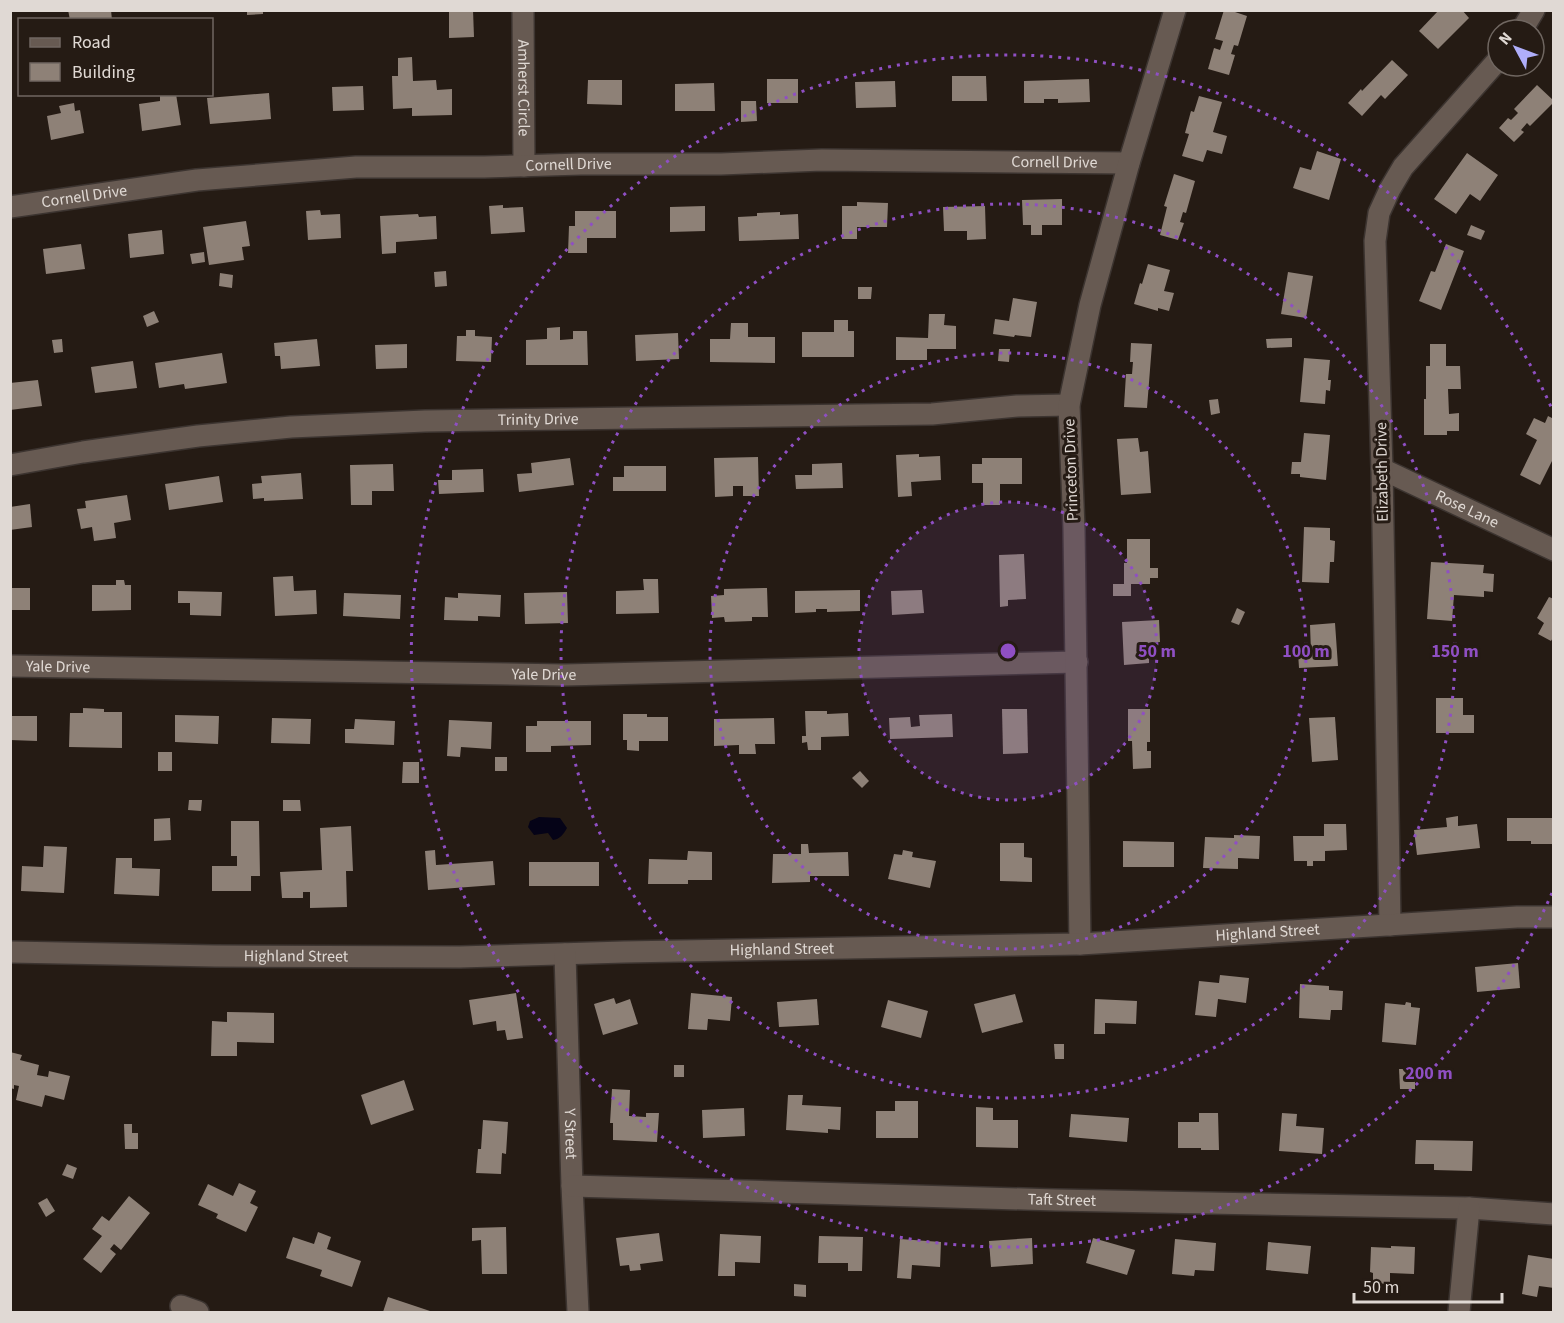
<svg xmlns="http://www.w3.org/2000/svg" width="1564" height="1323" viewBox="0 0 1564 1323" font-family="'Source Sans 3',sans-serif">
  <rect width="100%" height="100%" fill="#251b14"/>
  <path fill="#050317" d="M539,817L560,818L567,828C563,835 560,839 553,840L548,833L534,835L528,827L530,821Z"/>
  <g fill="#8e8177">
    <path d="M68,10H111L112,20H70Z"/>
    <path d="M247,10H263V14L247,15Z"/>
    <path d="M449,10H473L474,37L449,38Z"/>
    <path d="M1224,10H1229L1247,16L1238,46L1234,45L1231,54L1235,55L1229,75L1208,69L1214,48L1220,50L1223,41L1215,39Z"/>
    <path d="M1439,10H1462L1469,18L1438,49L1419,31Z"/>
    <path d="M412,57L413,81L436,80L437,90L452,89V115L412,116V108L393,109L392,76H398V58Z"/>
    <path d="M1392,60L1408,75L1385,99L1381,95L1362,116L1348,103L1361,89L1362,91Z"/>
    <path d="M952,76H986L987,101H952Z"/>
    <rect x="767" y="79" width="31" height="24"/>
    <path d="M1089,79L1090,102L1058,103V99H1044V103H1024V81Z"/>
    <path d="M588,80H622V105L587,104Z"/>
    <path d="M895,81L896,107L856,108L855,82Z"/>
    <path d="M714,83L715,111H675V84Z"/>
    <path d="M1537,85L1554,101V102L1530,126L1527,123L1521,130L1524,132L1514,142L1499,128L1508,118L1511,120L1518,113L1514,109Z"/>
    <path d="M363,86L364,110L333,111L332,87Z"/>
    <path d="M269,93L271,119L210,124L207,98Z"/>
    <path d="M176,94L181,125L142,131L139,104L160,101V95Z"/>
    <path d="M1199,96L1222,102L1213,132L1227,136L1222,154L1207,150L1203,162L1182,156L1189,134L1185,133L1191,111L1194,112Z"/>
    <path d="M741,101H756L757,121L741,122Z"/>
    <path d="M74,103L75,111L80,110L84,133L51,140L47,116L61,113L59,106Z"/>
    <path d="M1317,151L1341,159L1329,200L1293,188L1300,167L1311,170Z"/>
    <path d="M1467,153L1498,175L1480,201L1470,194L1456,214L1434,199Z"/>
    <path d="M1174,174L1195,181L1186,213L1183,212L1180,222L1184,223L1178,240L1160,235L1167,207L1164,206Z"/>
    <path d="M1062,199V225H1042V235H1031V225H1023L1022,200Z"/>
    <path d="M857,202L888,203L887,227H857V239H842V206H857Z"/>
    <path d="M503,205V208L523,207L525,232L491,234L489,206Z"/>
    <path d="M705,206V231L670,232V207Z"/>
    <path d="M985,206L986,239L967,240V231H944L943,207Z"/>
    <path d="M320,210L321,215L340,214L341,238L308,240L306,211Z"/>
    <path d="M575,211H616V238H587V253H568L569,226H575Z"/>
    <path d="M780,212V215L798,214L799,239L739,241L738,217L757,216V213Z"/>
    <path d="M418,214L419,217L436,216L437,239L396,242V253L382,254L380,216Z"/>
    <path d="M246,221L250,246L242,247L244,260L209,265L203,227Z"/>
    <path d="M1471,225L1485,231L1481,240L1467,235Z"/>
    <path d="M162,230L164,254L130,258L128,234Z"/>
    <path d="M81,244L85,269L46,274L43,249Z"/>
    <path d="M1446,244L1464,251L1441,310L1419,301L1431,271L1435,272Z"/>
    <path d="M204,252L205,262L192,264L190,254Z"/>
    <path d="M1148,264L1170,270L1164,291L1174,293L1169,311L1158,308V311L1134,304L1140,283L1142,284Z"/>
    <path d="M446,271L447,286L435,287L434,272Z"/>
    <path d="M1288,272L1313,276L1306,318L1281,314Z"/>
    <path d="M220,273L233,275L232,288L219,286Z"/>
    <path d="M858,287H872L871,299H858Z"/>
    <path d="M1013,298L1037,302L1031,337L1015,335L1014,337L993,334L995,319L1009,321Z"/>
    <path d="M154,311L159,322L147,327L143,316Z"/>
    <path d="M929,314H945L944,325L956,326V349H927V360H896V337L928,338Z"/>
    <path d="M834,320H848V331H854V357H802V332H834Z"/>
    <path d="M731,323H748V337H775V363L710,362V339H730Z"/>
    <path d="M560,327V340L573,339V331H587L588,365H526V340L547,339V328Z"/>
    <path d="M466,330H475V336L492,337L491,362L456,361L457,336H466Z"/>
    <path d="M678,333L679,359L636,361L635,335Z"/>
    <path d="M1292,338V347L1267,348L1266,339Z"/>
    <path d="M62,339L63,352L54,353L52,340Z"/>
    <path d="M317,339L320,366L281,369L280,356H275L274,343Z"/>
    <path d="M1131,343L1152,344L1147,408L1124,407L1126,374H1132L1133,362H1130Z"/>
    <path d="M407,344V368L376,369L375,345Z"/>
    <path d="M1430,344H1446V366H1460L1461,389H1448L1449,414L1459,413V431H1447V435H1424V399H1426V366H1430Z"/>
    <path d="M999,349H1010L1009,362L998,361Z"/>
    <path d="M222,353L227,383L185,389L184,384L159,388L155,363Z"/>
    <path d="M1304,358L1330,360L1328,380H1331L1330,391L1326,390L1325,404L1300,402Z"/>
    <path d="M133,361L137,388L95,393L91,367Z"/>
    <path d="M38,380L42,406L10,410V383Z"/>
    <path d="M1218,399L1220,413L1211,415L1209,400Z"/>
    <path d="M1548,416L1554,419V457L1540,485L1520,475L1537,440L1526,434L1534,418L1545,423Z"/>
    <path d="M1304,433L1330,435L1326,480L1300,477V474H1291L1292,462H1301Z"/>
    <path d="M1138,438L1140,452L1148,451L1151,493L1121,495L1117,439Z"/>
    <path d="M919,454V457L940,456L941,480L911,482L912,496L898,497L896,455Z"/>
    <path d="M758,457L759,496H743V486H733V496L715,497L714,458Z"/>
    <path d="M570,458L574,485L519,492L517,474L532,473L531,463Z"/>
    <path d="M982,458H1022V484H1000V505H983V483H972V464H982Z"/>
    <path d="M842,463L843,488L796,489L795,475H812V464Z"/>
    <path d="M393,464L394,491H372V505H351L350,465Z"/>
    <path d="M624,466H666V491H613V477H624Z"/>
    <path d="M483,469L484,492L439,494L438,480H452V470Z"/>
    <path d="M301,473L303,499L264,501V498L253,499L252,484L262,483L261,476Z"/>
    <path d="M219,476L223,502L169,510L165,484Z"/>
    <path d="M127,495L131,520L114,523L116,538L94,541L92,527L81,529L77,509L86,508L85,501Z"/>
    <path d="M30,504L32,527L10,530V507Z"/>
    <path d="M1304,527L1330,528V540L1335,541L1334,562H1330L1329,583L1302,582Z"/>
    <path d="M1127,539H1150V568H1158V578H1150V584H1131V596H1113V584H1124V563H1127Z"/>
    <path d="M1024,554L1026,599L1008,600V606L1000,607L999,555Z"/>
    <path d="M1431,562L1484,565L1483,573L1494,574L1493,592L1484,591V597L1454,595L1452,621L1427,619Z"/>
    <path d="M293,576L294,591L316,590L317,614L275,616L273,577Z"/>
    <path d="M643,579H658L659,613L616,614V591L644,590Z"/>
    <path d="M116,580H124L125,585H131V610L92,611V585H116Z"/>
    <rect x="10" y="588" width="20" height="22"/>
    <path d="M767,588L768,617H752V621L725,622L724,617L712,618L711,596L724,595V589Z"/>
    <path d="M860,590V611L827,612V609H816V612L795,613V591Z"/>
    <path d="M922,590L924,613L892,615L891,591Z"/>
    <path d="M178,591L222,592L221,616L190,615V603H178Z"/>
    <path d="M567,592L568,623L525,624L524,593Z"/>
    <path d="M344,593L401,595L400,619L343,616Z"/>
    <path d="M458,593L501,595L500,617L478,616V621L444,620L445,597L458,598Z"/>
    <path d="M1549,597L1554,599V636L1551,641L1538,634L1544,623L1537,618Z"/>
    <path d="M1237,608L1245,612L1239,625L1231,622Z"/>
    <path d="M1159,620L1160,642L1149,643V663L1124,665L1122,622Z"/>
    <path d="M1335,623L1338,666L1299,668L1298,653L1311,652L1310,625Z"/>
    <path d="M1436,698H1463V715H1474V733H1436Z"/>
    <path d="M83,708L104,709V712H122V748L69,747L70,713H83Z"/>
    <path d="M1002,709H1027L1028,753L1003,754Z"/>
    <path d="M1128,709H1150V742H1147V751H1151V768L1133,769L1132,741H1128Z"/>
    <path d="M805,711H827V714L848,713L849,736L821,737V750H808L807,742L802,743V736H806Z"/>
    <path d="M623,714H647V717H668V741H639V751L627,750V740H623Z"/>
    <path d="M952,714L953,737L890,739L889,718L910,717L911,727L920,726L919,715Z"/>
    <path d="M175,715L219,716L218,744L175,742Z"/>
    <path d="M10,716H37V741L10,740Z"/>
    <path d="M1335,717L1338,760L1312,762L1309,718Z"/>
    <path d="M272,718L311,719L310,744L271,743Z"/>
    <path d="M774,718L775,744H755L756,754H739V745L714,746V719Z"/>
    <path d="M355,719L395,721L394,745L345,743V729H354Z"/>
    <path d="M449,720L492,722L491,749L461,747L460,757L447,756Z"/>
    <path d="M537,721H591V745L551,746V752H526V726H537Z"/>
    <rect x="158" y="752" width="14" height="19"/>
    <rect x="495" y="757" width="12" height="14"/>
    <path d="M403,762H419V783H402Z"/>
    <path d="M860,771L869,781L862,788L852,778Z"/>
    <path d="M189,800H202L201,811L188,810Z"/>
    <path d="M283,800H300L301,811H283Z"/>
    <path d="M1458,816V826L1477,824L1480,848L1417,855L1414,830L1447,827L1446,818Z"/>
    <path d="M170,818L171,840L154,841V819Z"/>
    <path d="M1507,818H1554V844H1531V841H1507Z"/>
    <path d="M231,821H259L260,876H251V891H212V866H237V856H231Z"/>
    <path d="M1324,824H1346L1347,850L1325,851V861H1313V866H1307V861H1294L1293,836H1324Z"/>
    <path d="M351,826L353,871H346L347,907L310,908V892H303V898H282L280,872L322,870L320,828Z"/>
    <path d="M1234,835L1260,836L1259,859L1238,858V869L1203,868L1205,837L1234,838Z"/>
    <path d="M1123,841L1174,842V867H1123Z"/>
    <path d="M1000,843H1024V857L1032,858V882L1000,881Z"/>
    <path d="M801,844H808L809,853L848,852L849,876H810V882L772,883L773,854H801Z"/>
    <path d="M44,846L67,847L64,893L21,891L22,866L43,867Z"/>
    <path d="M435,850L436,865L493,861L495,885L428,890L425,851Z"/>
    <path d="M903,850L913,852L912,857L936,861L930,888L888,879L894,854L902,855Z"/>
    <path d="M688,851L712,852V880H688V884H648L649,859L687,860Z"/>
    <path d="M116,858H132V868L160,869L159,896L114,894Z"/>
    <rect x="529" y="862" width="70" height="24"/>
    <path d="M1518,963L1520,988L1477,992L1475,967Z"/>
    <path d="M1220,975L1249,978L1246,1003L1218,999L1216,1017L1195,1015L1199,981L1219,983Z"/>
    <path d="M1300,984L1329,986V990L1343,991L1342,1010H1331L1330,1020L1299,1018Z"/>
    <path d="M516,993L523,1038L507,1040L505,1030L497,1031L496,1021L473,1025L469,1000Z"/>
    <path d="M691,993L732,997L730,1021L708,1019L707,1030L688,1029Z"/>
    <path d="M1015,994L1023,1022L982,1033L974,1004Z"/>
    <path d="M614,998L616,1004L630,999L638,1024L603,1035L594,1004Z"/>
    <path d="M817,999L819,1025L779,1027L777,1002Z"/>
    <path d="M1095,999L1137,1001L1136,1024L1105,1023V1034H1094Z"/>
    <path d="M888,1000L928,1011L921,1038L881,1027Z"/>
    <path d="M1406,1002L1411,1003V1007L1420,1008L1416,1045L1382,1042L1385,1003L1405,1005Z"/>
    <path d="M227,1012L274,1013V1043L237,1042V1056H211L212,1021L227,1022Z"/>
    <path d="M1054,1044H1064V1059H1055Z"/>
    <path d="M10,1052L22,1055L20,1060L39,1065L37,1075L48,1077L49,1071L70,1076L64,1100L45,1095L42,1107L16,1100L19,1086L14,1085V1089L10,1088Z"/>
    <rect x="674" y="1065" width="10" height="12"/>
    <path d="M1399,1069H1415V1089H1400Z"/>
    <path d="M404,1080L414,1110L371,1125L361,1095Z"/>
    <path d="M612,1089L630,1090L629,1116L646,1117V1113H659L657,1142L613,1140V1123H610Z"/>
    <path d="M788,1095H803L802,1105L841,1107L840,1130L828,1129V1133L786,1130Z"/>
    <path d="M895,1101H918V1138H876V1111H895Z"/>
    <path d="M976,1107L993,1108V1120H1018V1148L976,1147Z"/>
    <path d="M744,1108L745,1136L703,1138L702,1110Z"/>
    <path d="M1199,1113H1218L1219,1150H1201V1148H1178V1122H1199Z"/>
    <path d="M1282,1113L1297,1114L1296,1126L1324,1128L1322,1154L1279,1151Z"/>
    <path d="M1071,1114L1129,1118L1127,1142L1069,1137Z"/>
    <path d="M483,1120L508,1122L506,1154L502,1153L501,1174L476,1173L478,1149H481Z"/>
    <path d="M124,1124H132V1133H138V1149H125Z"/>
    <path d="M1416,1140L1473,1141L1472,1171L1434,1170V1164H1415Z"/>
    <path d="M67,1164L77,1168L73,1179L62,1175Z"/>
    <path d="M239,1183L256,1191L250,1203L258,1207L246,1232L216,1218L218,1214L198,1205L208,1184L233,1196Z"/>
    <path d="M129,1196L150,1213L121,1250L114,1244L110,1249L116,1254L101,1273L83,1259L102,1236L92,1229L102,1216L109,1221Z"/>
    <path d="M47,1198L55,1211L46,1217L38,1203Z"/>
    <path d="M506,1227L507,1274H482L481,1240L472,1241V1228Z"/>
    <path d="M318,1232L331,1237L327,1249L361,1261L352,1287L320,1276L322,1270L286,1258L293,1237L314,1244Z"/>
    <path d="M659,1233L663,1261L640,1264L641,1270L630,1271L629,1265L620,1266L616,1238Z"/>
    <path d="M720,1234L761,1236L760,1263L735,1262V1276H718Z"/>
    <path d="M819,1236L863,1237L862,1271H848V1263H818Z"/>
    <path d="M1032,1238L1033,1264L991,1267L989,1241Z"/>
    <path d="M1093,1238L1135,1250L1127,1275L1086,1263Z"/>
    <path d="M900,1239L941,1242L940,1267L912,1265L911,1279L897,1278Z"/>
    <path d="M1175,1239L1216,1243L1214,1271L1195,1270L1194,1276L1172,1274Z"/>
    <path d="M1268,1242L1311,1246L1308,1274L1266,1270Z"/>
    <path d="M1391,1246L1415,1247L1414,1274L1390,1273V1284L1373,1283V1273L1370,1272L1371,1247L1391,1248Z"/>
    <path d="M1528,1255L1554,1259V1288L1539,1286L1537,1297L1522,1294Z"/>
    <path d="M794,1284L806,1285V1297L794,1296Z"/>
    <path d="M388,1297L433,1312H383Z"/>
  </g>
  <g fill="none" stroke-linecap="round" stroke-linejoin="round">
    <g stroke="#3c3430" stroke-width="24">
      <g id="minor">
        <path id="s1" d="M523,10L524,166"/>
        <path d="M1522,30L1534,10"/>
        <path id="s2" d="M10,207L197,180L356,167H484L581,164H721L822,160L1129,163"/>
        <path id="s3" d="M10,465L83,452L198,436L291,427L425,421L932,414L1017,406L1069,405"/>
        <path id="s4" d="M1382,469L1554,550"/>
        <path id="s5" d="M10,666L565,675L1077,662"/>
        <path d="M1390,925L1382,469L1375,241L1379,213L1390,189L1403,167L1498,60"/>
        <path d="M1080,944L1074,529L1069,405L1090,305L1129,163L1175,10"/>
        <path id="s6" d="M10,952L215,956L460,957L624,952L1080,944L1517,917H1554"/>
        <path id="s7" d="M565,954L572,1186L578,1312"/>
        <path id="s8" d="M572,1186L1056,1200L1469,1208L1554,1214"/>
        <path d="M181,1306L198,1312"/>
        <path d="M1459,1312L1469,1208"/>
      </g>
    </g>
    <use href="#minor" stroke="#675a52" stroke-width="21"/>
  </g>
  <circle cx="1008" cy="651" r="149" fill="#8f4fc3" fill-opacity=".12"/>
  <g fill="none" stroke="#8f4fc3" stroke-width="3" stroke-dasharray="3 6">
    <circle cx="1008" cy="651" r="149"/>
    <circle cx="1008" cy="651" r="298"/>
    <circle cx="1008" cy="651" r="447"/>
    <path d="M1552 893A596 596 0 1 1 1552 409"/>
  </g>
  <g text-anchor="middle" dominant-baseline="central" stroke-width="6" stroke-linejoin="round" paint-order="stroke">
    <g font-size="16" fill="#e0d9d4" stroke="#251b14">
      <text stroke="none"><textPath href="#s1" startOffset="78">Amherst Circle</textPath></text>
      <text stroke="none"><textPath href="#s2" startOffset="1047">Cornell Drive</textPath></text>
      <text stroke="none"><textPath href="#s2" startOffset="561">Cornell Drive</textPath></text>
      <text stroke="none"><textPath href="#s2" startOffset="75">Cornell Drive</textPath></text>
      <text stroke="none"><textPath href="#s3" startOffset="531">Trinity Drive</textPath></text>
      <text transform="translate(1071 470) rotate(-92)">Princeton Drive</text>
      <text transform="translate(1382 472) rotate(-91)">Elizabeth Drive</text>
      <text stroke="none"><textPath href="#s4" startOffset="94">Rose Lane</textPath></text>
      <text stroke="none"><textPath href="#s5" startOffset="48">Yale Drive</textPath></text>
      <text stroke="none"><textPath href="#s5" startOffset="534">Yale Drive</textPath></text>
      <text stroke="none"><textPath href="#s6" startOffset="1258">Highland Street</textPath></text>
      <text stroke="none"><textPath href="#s6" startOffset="772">Highland Street</textPath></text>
      <text stroke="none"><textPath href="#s6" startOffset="286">Highland Street</textPath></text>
      <text stroke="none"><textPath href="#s7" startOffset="180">Y Street</textPath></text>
      <text stroke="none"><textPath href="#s8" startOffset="490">Taft Street</textPath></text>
    </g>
  </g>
  <circle cx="1008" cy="651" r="9" fill="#8f4fc3" stroke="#251b14" stroke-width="3"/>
  <g font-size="18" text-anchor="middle" font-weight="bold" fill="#8f4fc3" stroke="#251b14" stroke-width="6" stroke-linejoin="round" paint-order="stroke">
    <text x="1157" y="657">50 m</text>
    <text x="1306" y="657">100 m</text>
    <text x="1455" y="657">150 m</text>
    <text x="1429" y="1079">200 m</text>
  </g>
  <rect width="1564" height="1323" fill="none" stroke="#e0d9d4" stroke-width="24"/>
  <rect x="18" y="18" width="195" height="78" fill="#251b14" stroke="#706761" stroke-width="1.5"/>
  <rect x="30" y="38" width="30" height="9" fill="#675a52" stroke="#706761" stroke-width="1.5"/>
  <text x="72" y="48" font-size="18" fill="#e0d9d4">Road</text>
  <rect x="30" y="63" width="30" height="18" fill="#8e8177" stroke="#706761" stroke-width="1.5"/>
  <text x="72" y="78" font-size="18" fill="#e0d9d4">Building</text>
  <g transform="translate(1516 48) rotate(311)"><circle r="28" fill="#251b14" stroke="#706761" stroke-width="1.5"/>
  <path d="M0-4.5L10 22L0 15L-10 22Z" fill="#afaefa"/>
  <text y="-9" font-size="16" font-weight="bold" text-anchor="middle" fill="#e0d9d4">N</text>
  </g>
  <path d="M1354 1293v9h148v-9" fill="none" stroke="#e0d9d4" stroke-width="3"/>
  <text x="1363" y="1293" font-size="18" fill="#e0d9d4" stroke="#251b14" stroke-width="4.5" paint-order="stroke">50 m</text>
</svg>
